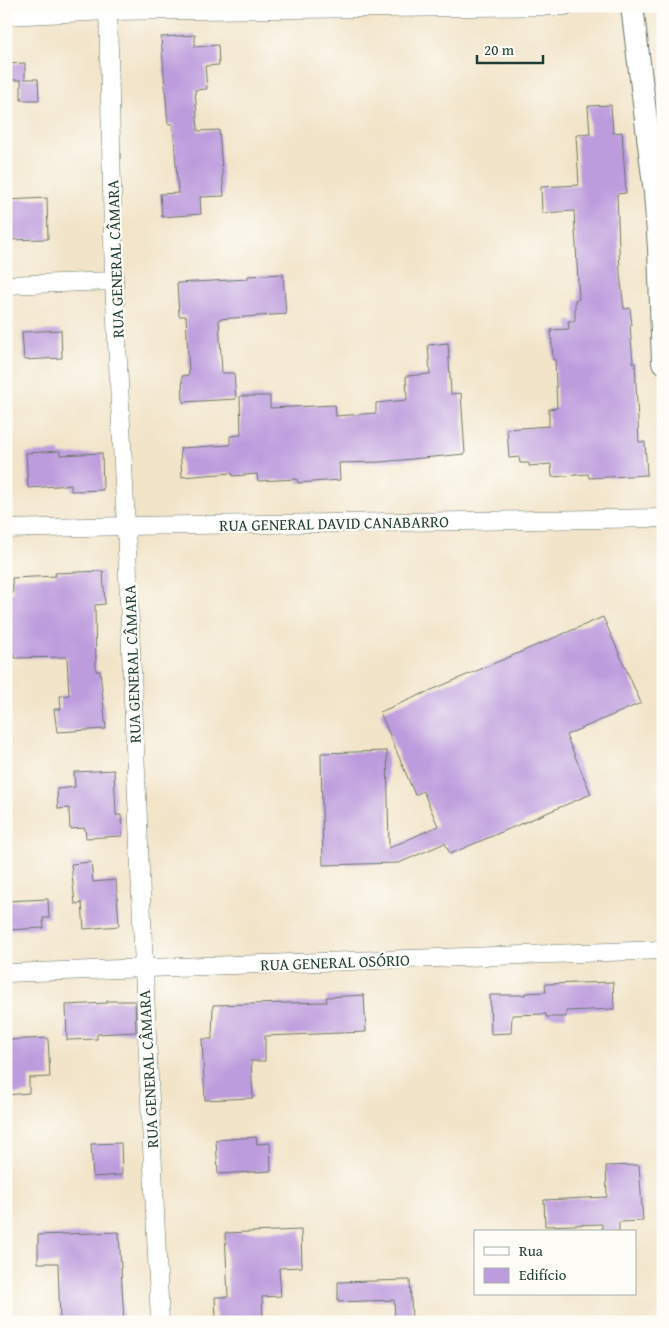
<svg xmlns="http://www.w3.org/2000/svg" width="669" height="1328" viewBox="0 0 669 1328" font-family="'Gentium Book Plus',serif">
  <rect width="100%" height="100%" fill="#fdfcf7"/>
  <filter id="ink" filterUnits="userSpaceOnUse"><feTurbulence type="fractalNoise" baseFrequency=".02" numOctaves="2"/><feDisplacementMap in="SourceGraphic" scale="10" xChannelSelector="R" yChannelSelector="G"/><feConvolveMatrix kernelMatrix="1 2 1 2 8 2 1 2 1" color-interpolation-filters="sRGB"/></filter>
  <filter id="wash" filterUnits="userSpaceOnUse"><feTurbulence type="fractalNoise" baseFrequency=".0096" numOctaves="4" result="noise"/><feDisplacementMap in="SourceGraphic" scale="20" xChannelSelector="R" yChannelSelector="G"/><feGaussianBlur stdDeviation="1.12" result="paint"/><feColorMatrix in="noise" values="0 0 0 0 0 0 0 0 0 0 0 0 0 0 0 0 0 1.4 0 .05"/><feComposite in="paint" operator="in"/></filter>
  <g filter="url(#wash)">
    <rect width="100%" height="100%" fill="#f2e4c9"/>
    <g id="blocks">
      <g fill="#bd9cdd">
        <path d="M195,35V47L218,45L219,65L205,66L207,89L195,90L198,131L219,130L224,196L200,197L201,214L162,217L160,194L178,193L173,124H168L161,37Z"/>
        <path d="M25,63V79H38L39,100H21V80H8V64Z"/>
        <path d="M611,105L613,133L622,132L626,193L617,194L620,274L624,309L630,308L632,325H630L633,363H635L639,442H645L647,475L589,478L588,474L552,477L551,464L529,466V463H520L519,457L509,458L507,429L549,426V409L557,408L555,359L553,360L551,330L569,329L568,321H575V300L579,299L574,211L542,213L541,187L579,185L576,135L590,134L588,106Z"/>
        <path d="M47,198L48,239L6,240V200Z"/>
        <path d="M283,274L286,314L219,319L222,373H234L236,399L183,402L182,376L189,375L186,316H179L177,283L248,279V276Z"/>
        <path d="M61,330L62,358L24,360L22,332Z"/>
        <path d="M448,343L451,394L461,393L465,454L380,462L339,463L340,480L298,483L297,479L258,481L257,474L233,476L232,473L182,477L180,448L230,445V436L241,435L240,396H270V408L335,405L336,416L376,413V403L407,400L406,376L430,374L428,345Z"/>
        <path d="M60,451V455L102,453L103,490L71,491V485L28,488L26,453Z"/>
        <path d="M103,571L105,604L95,605L96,671H100L106,729L57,732L54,709H61L60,696L69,695L67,657L15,658V655L6,656V593H13L12,578L56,576L55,573Z"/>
        <path d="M603,617L641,703L566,735L591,794L450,854L445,843L399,863L323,865L321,753L387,751L389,848L438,826L423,791L415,795L380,712Z"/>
        <path d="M114,770L116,815H121L122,836L86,838L85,828L70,829L69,808L58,809L57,789L75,787L74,772Z"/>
        <path d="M91,862L93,882L116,880L119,926L84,929L82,903L75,904L71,864Z"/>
        <path d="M48,899L49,918H43L44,928L6,930V901Z"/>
        <path d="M613,982L614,1009L566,1011V1017H546V1014L512,1015L511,1033L491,1034L490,995H525V993L546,992L545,984Z"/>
        <path d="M364,995L366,1032L265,1036V1061H251L253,1098L205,1100L202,1039H212L213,1005L327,1002L326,997Z"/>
        <path d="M107,1001H135L136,1032L97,1034V1039L67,1040L66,1005L107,1003Z"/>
        <path d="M48,1038L50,1077L29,1078V1093L6,1095V1040Z"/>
        <path d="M256,1137L257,1144L270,1143L271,1171L218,1174L216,1140Z"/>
        <path d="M121,1143L122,1175L93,1177L91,1144Z"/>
        <path d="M639,1165L643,1221L619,1222V1232H602V1224L545,1226L544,1200L607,1197L606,1166Z"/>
        <path d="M301,1230L302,1267L279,1268L281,1296L262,1297L263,1317L216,1319L215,1297H228L225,1233Z"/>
        <path d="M119,1232L124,1322H60L58,1263H38V1235Z"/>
        <path d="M410,1280L412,1320L395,1321L394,1300L338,1302V1282Z"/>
      </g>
    </g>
  </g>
  <g filter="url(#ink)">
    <use href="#blocks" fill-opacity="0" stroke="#697768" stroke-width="1"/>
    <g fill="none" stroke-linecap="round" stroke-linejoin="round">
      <g stroke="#697768" stroke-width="19">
        <g id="minor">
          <path d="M108,6L114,281L126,526L144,969L160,1322"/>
          <path d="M6,16L108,11L565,6"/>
          <path d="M6,285L114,281"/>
          <path d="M6,529L126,526L663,518"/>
          <path d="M6,973L663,950"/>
        </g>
      </g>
      <g stroke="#697768" stroke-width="24">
        <path id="tertiary" d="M632,6L655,193L659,248L663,362"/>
      </g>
      <use href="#minor" stroke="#fff" stroke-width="18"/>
      <use href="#tertiary" stroke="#fff" stroke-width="22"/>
    </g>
  </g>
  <g text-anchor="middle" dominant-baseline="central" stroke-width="4.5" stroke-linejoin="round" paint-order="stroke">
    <g font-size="16" fill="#1f3d34" stroke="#fdfcf7">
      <text transform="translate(115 259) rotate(-92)">RUA GENERAL CÂMARA</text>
      <text transform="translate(334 523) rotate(-1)">RUA GENERAL DAVID CANABARRO</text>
      <text transform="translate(132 664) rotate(-92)">RUA GENERAL CÂMARA</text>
      <text transform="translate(335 962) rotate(-2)">RUA GENERAL OSÓRIO</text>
      <text transform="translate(148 1069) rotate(-93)">RUA GENERAL CÂMARA</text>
    </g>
  </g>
  <rect width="669" height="1328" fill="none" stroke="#fdfcf7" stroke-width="25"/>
  <rect x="474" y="1230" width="162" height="65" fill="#fdfcf7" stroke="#a4b0a9"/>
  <rect x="484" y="1247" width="25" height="8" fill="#ffffff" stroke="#a4b0a9"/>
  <text x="519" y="1256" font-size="15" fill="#1f3d34">Rua</text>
  <rect x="484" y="1268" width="25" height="15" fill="#bd9cdd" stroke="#a4b0a9"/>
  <text x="519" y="1280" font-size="15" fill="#1f3d34">Edifício</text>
  <path d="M477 55v8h66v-8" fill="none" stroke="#1f3d34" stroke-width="2.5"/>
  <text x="484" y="55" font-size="15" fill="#1f3d34" stroke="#fdfcf7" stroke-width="4" paint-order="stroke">20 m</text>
</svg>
